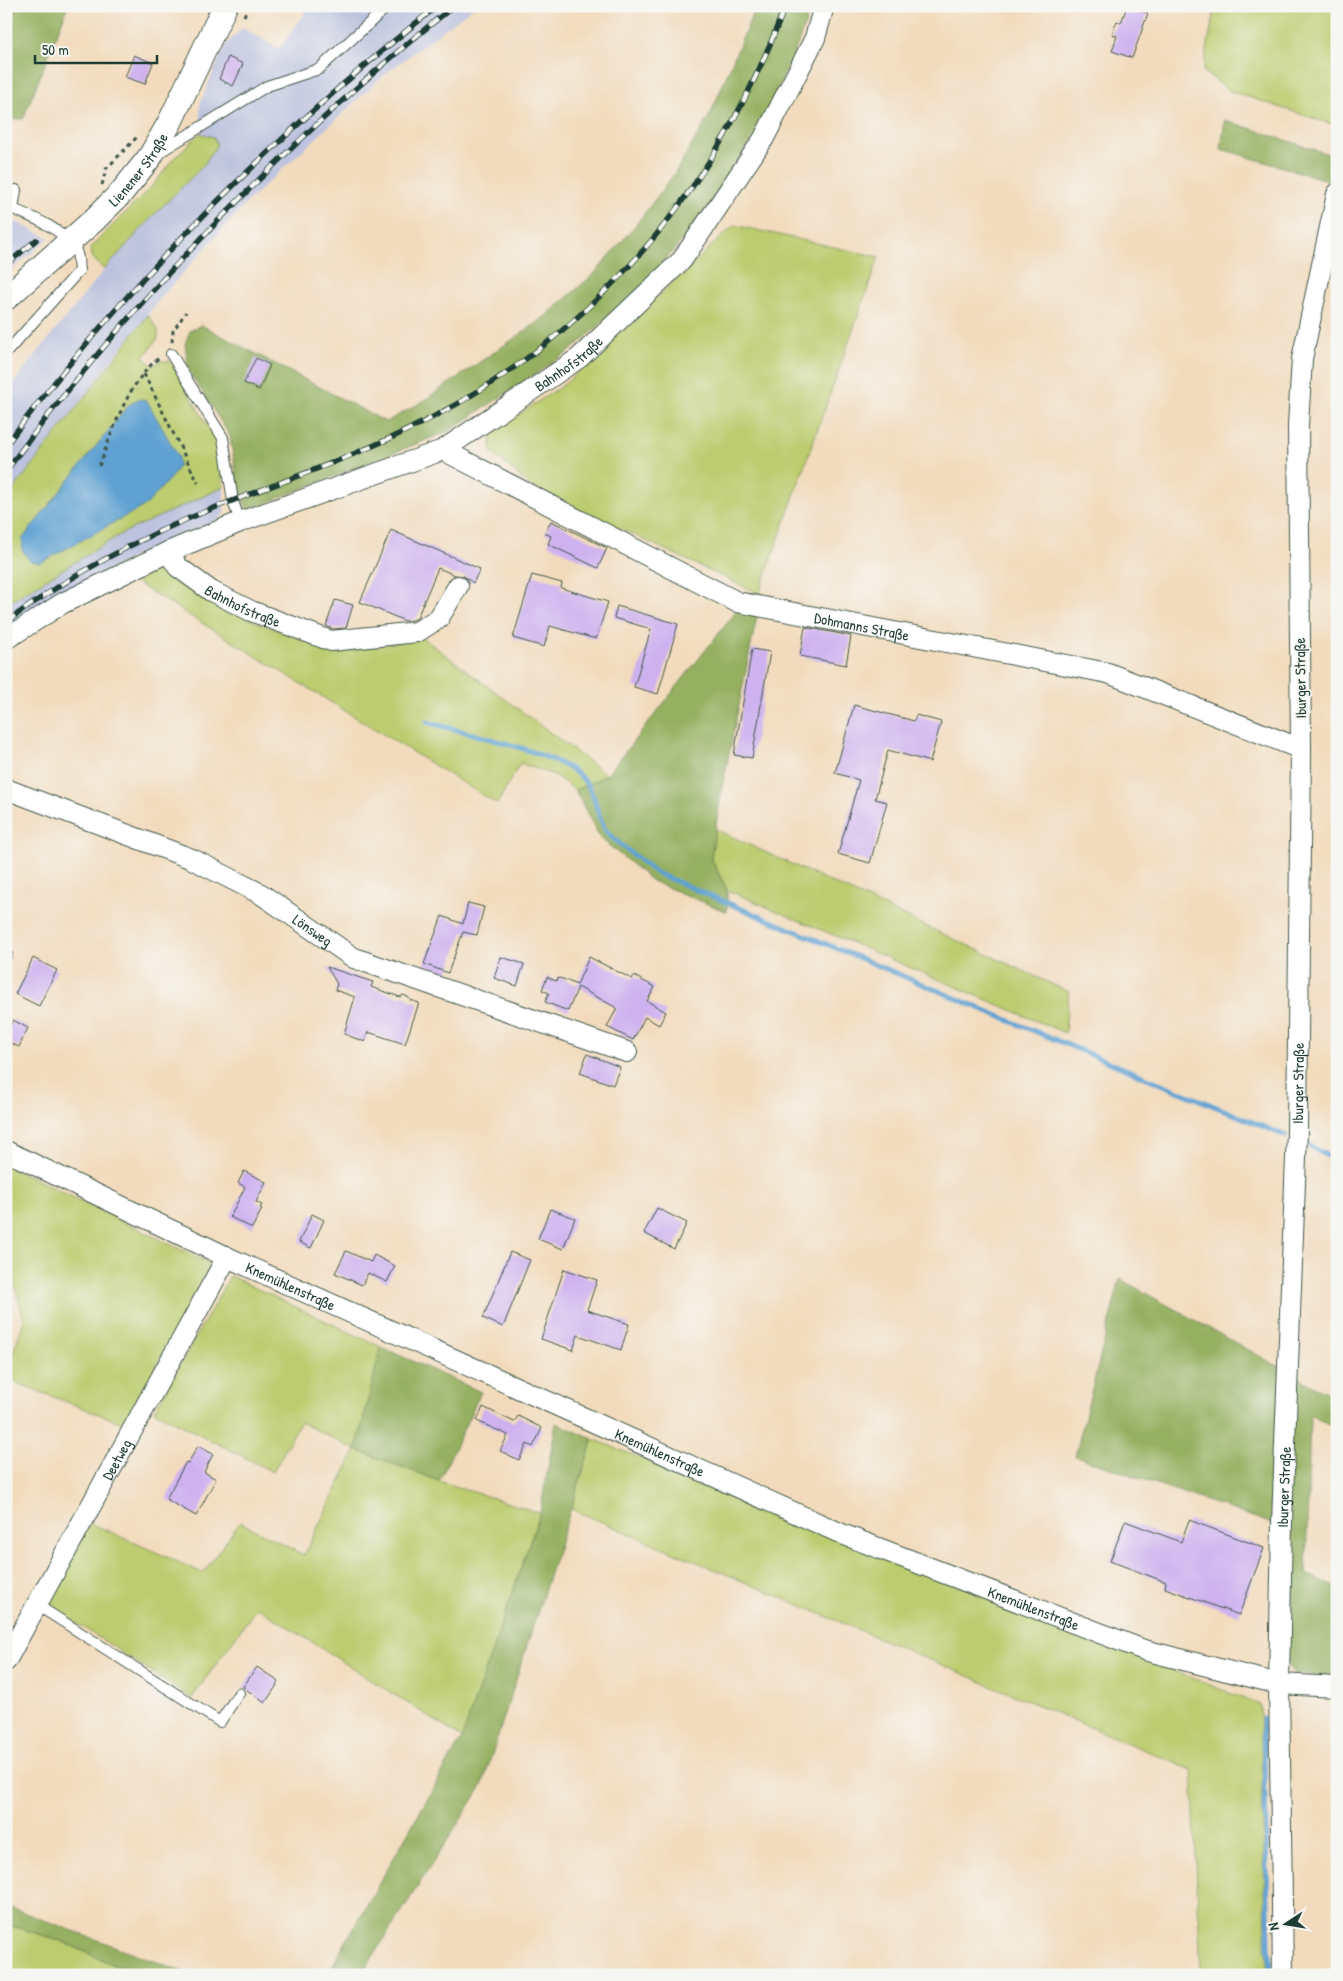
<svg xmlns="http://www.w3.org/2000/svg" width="1343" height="1981" viewBox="0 0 1343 1981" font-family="'Patrick Hand',sans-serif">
  <rect width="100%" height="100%" fill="#f6f6f2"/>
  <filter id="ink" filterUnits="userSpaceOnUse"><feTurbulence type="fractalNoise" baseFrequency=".02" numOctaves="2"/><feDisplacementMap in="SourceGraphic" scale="10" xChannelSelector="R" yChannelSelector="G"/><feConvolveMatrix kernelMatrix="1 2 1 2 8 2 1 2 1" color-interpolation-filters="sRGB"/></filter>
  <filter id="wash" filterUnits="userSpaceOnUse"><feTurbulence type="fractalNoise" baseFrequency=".0096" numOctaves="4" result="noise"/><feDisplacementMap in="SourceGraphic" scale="20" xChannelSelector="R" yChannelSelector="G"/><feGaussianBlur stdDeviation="1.12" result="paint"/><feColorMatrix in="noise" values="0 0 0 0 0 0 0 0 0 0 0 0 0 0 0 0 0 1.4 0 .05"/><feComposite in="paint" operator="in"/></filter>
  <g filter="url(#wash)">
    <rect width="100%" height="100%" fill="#f2dbbc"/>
    <g fill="#bdc3de">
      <path d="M310,6H475L384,75L247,202L164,294L117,353L6,499V392L104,270L152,217L203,166L217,145L213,137L200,133V103L225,45L243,28L279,49Z"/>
      <path d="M6,217L49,238L6,275Z"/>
      <path d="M224,487V514L220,519L159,544L57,596L6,630V606L19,596L123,533Z"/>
    </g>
    <g fill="#bccc6e" stroke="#6e8451">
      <path d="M1215,6H1337V126L1230,91L1203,71Z"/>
      <path d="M200,133L213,137L217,145L203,166L152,217L104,270L92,257L91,247L154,184L174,158Z"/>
      <path d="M734,225L879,257L759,594L531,487L491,451V433L566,383Z"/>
      <path d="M148,315L158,330V338L144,357L153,366L161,361H170L217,442L224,487L123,533L19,596L6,606V499Z"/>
      <path d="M163,567L208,598L249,619L336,653L423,638L607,775L575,790L556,776L520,763L497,804L132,580Z"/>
      <path d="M715,829L1069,992L1065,1033L727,890L711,858Z"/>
      <path d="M6,1165L211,1264L125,1424L6,1379V1373L24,1320L6,1252Z"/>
      <path d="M230,1276L381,1347L356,1450L439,1481L540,1513L462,1738L257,1607L192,1698L45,1603L90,1523L203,1573L240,1522L304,1555L356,1450L300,1422L273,1472L154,1411Z"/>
      <path d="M593,1439L1260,1705L1267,1975H1201L1192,1770L571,1509Z"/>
      <path d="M6,1924L61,1941L136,1975H6Z"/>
    </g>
    <g fill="#95b061" stroke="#5a764a">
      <path d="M6,6H68L23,119H13L6,129Z"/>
      <path d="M756,6H812L791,61L757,131L717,194L674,250L625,303L570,351L449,431L248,510L239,492L230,436L189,371L185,344L190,331L201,325L386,422L422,402L541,320L595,273L634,227L673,176L710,115Z"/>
      <path d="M1225,120L1337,157V190L1323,179L1221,149Z"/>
      <path d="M739,608L757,616L721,793L711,858L727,890V912L652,881L600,838L575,790L607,775Z"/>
      <path d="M1120,1279L1310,1384L1337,1398V1429L1310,1415L1306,1574L1337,1588V1677L1294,1674L1274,1646L1276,1525L1075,1456Z"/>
      <path d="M381,1347L481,1392L439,1481L356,1450Z"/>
      <path d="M556,1423L593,1439L482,1786L361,1975H327L462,1738L540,1513Z"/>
      <path d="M6,1906L192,1975H137L61,1941L6,1924Z"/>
    </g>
    <path fill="#5ea1d2" stroke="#3e6f83" d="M142,399L147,401L178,456L179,465L173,475L146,505L40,563L30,561L22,550L23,538L128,406L136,400Z"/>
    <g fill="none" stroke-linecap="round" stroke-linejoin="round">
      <g stroke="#5ea1d2" stroke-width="5">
        <path d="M427,722C466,733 552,751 580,776C596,791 596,814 606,831C612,840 646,864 656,873L1286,1136"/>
        <path d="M1309,1146L1337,1161"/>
        <path d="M1263,1718L1270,1975"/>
      </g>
    </g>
    <g id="blocks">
      <g fill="#ceb1ef">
        <path d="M1127,6L1148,13L1132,58L1112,51L1117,36L1112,34L1117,21L1121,23Z"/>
        <path d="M134,55L153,63L145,84L125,77Z"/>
        <path d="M228,57L243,64L233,86L219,79Z"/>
        <path d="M256,358L270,365L259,390L244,383Z"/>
        <path d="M551,521L607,548L598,568L548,544L551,536L545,533Z"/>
        <path d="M391,530L480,569L473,583L464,576L455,575L438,568L417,618L413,620L405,621L360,602Z"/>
        <path d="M532,575L562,583L561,588L608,602L596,639L550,626L544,647L513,638Z"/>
        <path d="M335,600L353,605L346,628L333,629L326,626Z"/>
        <path d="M617,606L678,624L658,694L634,687L651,629L614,618Z"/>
        <path d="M805,627L851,636L846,665L800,656Z"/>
        <path d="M752,649L770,652L752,758L734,755Z"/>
        <path d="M854,705L914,721L916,715L941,722L930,762L888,750L875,799L887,802L870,863L838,854L859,780L835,773Z"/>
        <path d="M468,903L484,907L477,935L463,932L448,973L424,964L442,916L463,924Z"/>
        <path d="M501,957L524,964L517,986L494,978Z"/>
        <path d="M589,957L632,979L634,976L655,987L647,1001L666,1012L659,1025L645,1017L633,1040L607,1027L617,1008L578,987L568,1011L545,1002L549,993L542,990L547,977L556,981L558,978L563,979L577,985Z"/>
        <path d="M33,958L57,970L39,1006L15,994Z"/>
        <path d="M327,967L373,982L371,987L400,997L403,995L408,997L410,1000L419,1003L405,1044L368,1032L365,1042L344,1034L355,997L335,990L337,984Z"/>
        <path d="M13,1020L28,1028L19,1047L6,1041V1034Z"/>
        <path d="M587,1054L620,1067L613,1085L580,1073Z"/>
        <path d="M244,1171L266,1182L256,1202L262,1205L260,1208L262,1209L252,1228L230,1217L245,1187L238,1183Z"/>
        <path d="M657,1208L687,1223L674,1249L644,1233Z"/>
        <path d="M550,1209L575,1218L563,1249L538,1239Z"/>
        <path d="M312,1214L324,1220L311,1248L299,1242Z"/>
        <path d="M346,1251L371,1262L374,1255L395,1266L387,1282L368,1273L362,1285L335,1273Z"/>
        <path d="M510,1252L530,1260L503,1327L483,1318Z"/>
        <path d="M564,1269L597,1280L587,1310L629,1324L621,1350L578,1335L573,1350L541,1339Z"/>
        <path d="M483,1407L514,1422L518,1416L542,1428L533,1447L527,1444L519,1460L500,1451L508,1435L477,1421Z"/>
        <path d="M198,1446L213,1454L204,1472L216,1479L196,1516L166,1499L186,1462L188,1463Z"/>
        <path d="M1189,1520L1264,1548L1239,1615L1165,1588L1166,1582L1110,1561L1125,1521L1181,1542Z"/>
        <path d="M257,1667L279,1682L265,1703L243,1687Z"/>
      </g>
    </g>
  </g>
  <g filter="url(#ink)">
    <use href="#blocks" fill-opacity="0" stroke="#3f5548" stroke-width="1"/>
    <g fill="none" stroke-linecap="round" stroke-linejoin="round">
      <g stroke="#3f5548" stroke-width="12">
        <g id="service">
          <path d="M160,152L267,86L319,69L388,6"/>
          <path d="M6,206C29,216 64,228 76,251C79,256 78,265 79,271L6,353"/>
          <path d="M13,209L16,190"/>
          <path d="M171,354L223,438L233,501L240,522"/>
          <path d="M6,956L7,954"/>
          <path d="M37,1605L220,1722L239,1693"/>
        </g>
      </g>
      <g stroke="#3f5548" stroke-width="22">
        <g id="minor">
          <path id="s1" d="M443,450L737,602L1108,673L1301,749"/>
          <path id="s2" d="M168,552L178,567L211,591L251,611L331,641L417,632L439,618L458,586"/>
          <path id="s3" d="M6,639L63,603L168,552L240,522L443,450L579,358L682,260L764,138L815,38L824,6"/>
          <path id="s4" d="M6,789L192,859L261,894L354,958L627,1052"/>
          <path id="s5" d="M6,1151L227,1257L842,1534L1144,1650L1279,1684L1337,1687"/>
          <path id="s6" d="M6,1661L227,1257"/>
          <path id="s7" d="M1283,1975L1279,1684L1282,1522L1297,1131L1301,749L1298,425L1302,359L1337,194"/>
        </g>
      </g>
      <g stroke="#3f5548" stroke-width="26">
        <g id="tertiary">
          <path id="s8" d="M6,298L94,220L121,193L150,157L170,122L225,6"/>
        </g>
      </g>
      <g stroke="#3f5548" stroke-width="3" stroke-dasharray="4 4" stroke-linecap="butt">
        <path d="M244,16L248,6"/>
        <path d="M102,185L106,169L137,137"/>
        <path d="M172,342L173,331L186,312"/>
        <path d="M144,374L198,483"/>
        <path d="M99,466C114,428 127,383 160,357"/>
      </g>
      <use href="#service" stroke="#fff" stroke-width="10"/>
      <use href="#minor" stroke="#fff" stroke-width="20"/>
      <use href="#tertiary" stroke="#fff" stroke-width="24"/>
      <g stroke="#1f3d34" stroke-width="5.5">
        <g id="rail">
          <path d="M6,265L36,240"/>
          <path d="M6,445C129,280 276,134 437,6"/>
          <path d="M6,471C97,347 201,232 314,127C359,85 405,44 454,6"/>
          <path d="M6,622C71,575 140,537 214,508C275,484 338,463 397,435C583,349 715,198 785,6"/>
        </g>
      </g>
      <use href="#rail" stroke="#f6f6f2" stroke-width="4" stroke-dasharray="11" stroke-linecap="butt"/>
    </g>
  </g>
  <g text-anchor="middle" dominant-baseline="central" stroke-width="4" stroke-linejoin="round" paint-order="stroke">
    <g font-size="15" fill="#1f3d34" stroke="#f6f6f2">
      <text stroke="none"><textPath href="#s8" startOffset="185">Lienener Straße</textPath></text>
      <text stroke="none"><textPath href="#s3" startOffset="630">Bahnhofstraße</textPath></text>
      <text stroke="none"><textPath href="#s2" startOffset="94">Bahnhofstraße</textPath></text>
      <text stroke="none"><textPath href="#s1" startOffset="458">Dohmanns Straße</textPath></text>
      <text transform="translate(1300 678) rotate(-91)">Iburger Straße</text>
      <text stroke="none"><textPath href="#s4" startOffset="339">Lönsweg</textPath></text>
      <text stroke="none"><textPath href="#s7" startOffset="892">Iburger Straße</textPath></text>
      <text stroke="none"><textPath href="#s5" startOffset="315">Knemühlenstraße</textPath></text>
      <text stroke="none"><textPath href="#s5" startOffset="720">Knemühlenstraße</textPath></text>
      <text stroke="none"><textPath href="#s6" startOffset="230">Deetweg</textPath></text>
      <text stroke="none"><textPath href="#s7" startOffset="488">Iburger Straße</textPath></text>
      <text stroke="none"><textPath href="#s5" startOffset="1125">Knemühlenstraße</textPath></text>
    </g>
  </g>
  <rect width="1343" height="1981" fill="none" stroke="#f6f6f2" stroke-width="25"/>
  <g transform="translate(1286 1924) rotate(258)" stroke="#f6f6f2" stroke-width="4" paint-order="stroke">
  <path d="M0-4L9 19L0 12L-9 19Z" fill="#1f3d34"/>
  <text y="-8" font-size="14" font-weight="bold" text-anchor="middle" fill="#1f3d34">N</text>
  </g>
  <path d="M35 55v8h122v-8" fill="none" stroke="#1f3d34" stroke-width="2.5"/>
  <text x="42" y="55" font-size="15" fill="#1f3d34" stroke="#f6f6f2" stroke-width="4" paint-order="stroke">50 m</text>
</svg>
